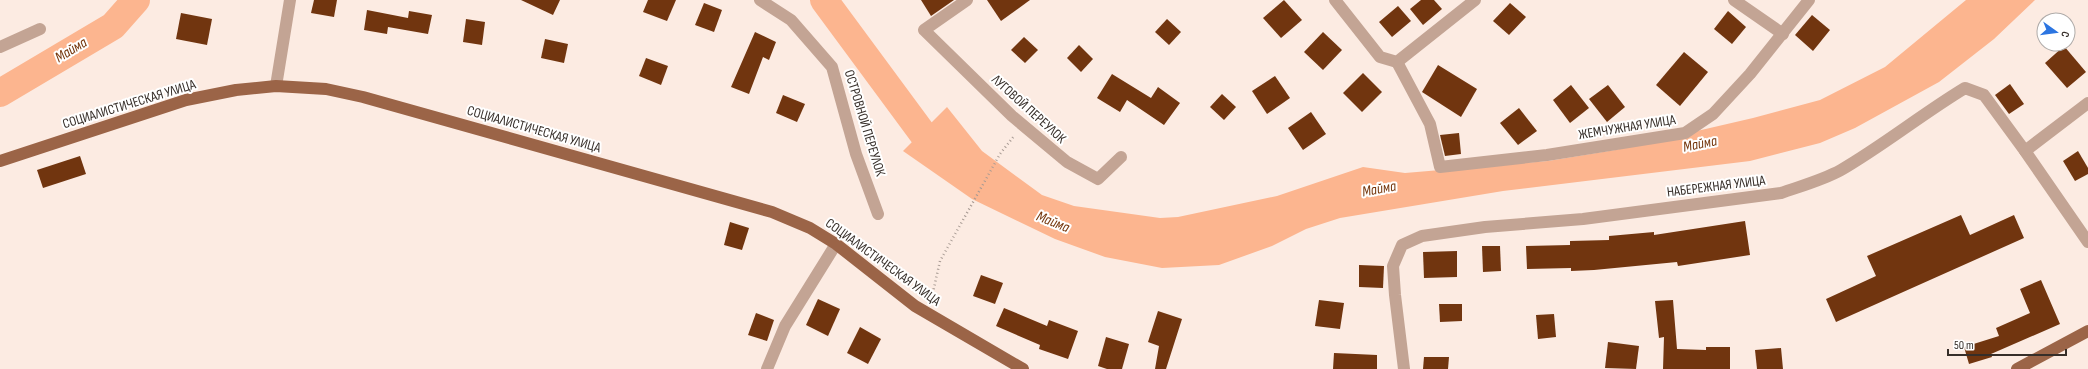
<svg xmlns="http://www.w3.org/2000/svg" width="2088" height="369" viewBox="0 0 2088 369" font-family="'Sofia Sans Condensed',sans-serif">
  <rect width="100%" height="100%" fill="#fcebe2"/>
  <path fill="#fcb58f" d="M1966,0H2035L1994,39L1939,82L1855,128L1820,143L1750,161L1503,191L1340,218L1306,229L1272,246L1219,265L1162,268L1105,257L1055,239L972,199L903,151L947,107L982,151L1042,195L1074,206L1160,218L1178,217L1277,196L1363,167L1405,173L1548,161L1615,150L1753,118L1820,100L1885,67Z"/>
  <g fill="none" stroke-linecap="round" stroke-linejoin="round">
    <g stroke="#fcb58f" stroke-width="28">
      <path d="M824,0L937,153L946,161"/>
      <path d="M0,93L113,26L136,0"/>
    </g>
  </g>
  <g fill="#71350f">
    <path d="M314,0H337L334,17L311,13Z"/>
    <path d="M521,0H560L553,15Z"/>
    <path d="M648,0H676L667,21L643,12Z"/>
    <path d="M921,0H954L931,16Z"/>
    <path d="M987,0H1030L1001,21Z"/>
    <path d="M1284,0L1302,20L1281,38L1263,18Z"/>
    <path d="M1421,0H1434L1442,9L1423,25L1410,9Z"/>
    <path d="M704,3L722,10L714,32L695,25Z"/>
    <path d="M1510,3L1526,17L1509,35L1493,21Z"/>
    <path d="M1398,6L1411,21L1392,37L1379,22Z"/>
    <path d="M367,10L408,18L409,11L432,15L428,34L388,27L387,34L364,30Z"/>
    <path d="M1728,11L1746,27L1732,44L1714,29Z"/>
    <path d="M181,13L212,19L207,45L176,39Z"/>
    <path d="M1812,15L1830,30L1813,51L1795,35Z"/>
    <path d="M466,19L485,22L482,45L463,42Z"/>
    <path d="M1167,19L1181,32L1169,45L1155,32Z"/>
    <path d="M755,32L776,42L769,60L763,57L749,94L731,87Z"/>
    <path d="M1323,32L1342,50L1323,70L1304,52Z"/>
    <path d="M1024,37L1038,50L1025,63L1011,50Z"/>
    <path d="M545,39L568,44L564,63L541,58Z"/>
    <path d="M1079,45L1093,59L1081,72L1067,58Z"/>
    <path d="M2064,46L2086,72L2067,88L2045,63Z"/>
    <path d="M1684,52L1708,72L1680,106L1656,85Z"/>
    <path d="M646,58L668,66L661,85L639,76Z"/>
    <path d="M1438,65L1477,89L1461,117L1422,92Z"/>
    <path d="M1363,73L1382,92L1362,112L1343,93Z"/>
    <path d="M1112,74L1151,98L1158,87L1180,103L1164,125L1127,100L1120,112L1097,98Z"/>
    <path d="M1275,76L1290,98L1267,114L1252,91Z"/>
    <path d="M2010,84L2024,104L2009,114L1995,95Z"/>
    <path d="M1571,85L1589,108L1570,123L1553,100Z"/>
    <path d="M1608,85L1625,107L1607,122L1589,99Z"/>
    <path d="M1222,94L1236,107L1224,120L1210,107Z"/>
    <path d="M783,95L805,104L797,122L776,113Z"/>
    <path d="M1519,108L1537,131L1518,145L1500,123Z"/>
    <path d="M1311,112L1326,134L1303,150L1288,128Z"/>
    <path d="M1459,133L1461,154L1445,156L1440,135Z"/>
    <path d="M2078,151L2088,168V174L2075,181L2063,161Z"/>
    <path d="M80,156L86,174L43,188L37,170Z"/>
    <path d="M1961,215L1970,235L2014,215L2024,238L1836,322L1826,299L1876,276L1867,256Z"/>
    <path d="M1745,221L1750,255L1678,266L1677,262L1594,270L1571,271V268L1527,269L1526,246L1570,245V241L1609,240V236L1654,232V235Z"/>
    <path d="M730,222L749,228L742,250L724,245Z"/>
    <path d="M1482,246H1500L1501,271L1483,272Z"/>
    <path d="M1457,251V277L1424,278L1423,252Z"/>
    <path d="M1359,265L1384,266L1383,288L1359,287Z"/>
    <path d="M981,275L1003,283L995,304L973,296Z"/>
    <path d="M2041,280L2060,324L1991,354L1992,357L1969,364L1964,347L1999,336L1996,328L2030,313L2020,289Z"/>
    <path d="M818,299L840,309L828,336L806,325Z"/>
    <path d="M1319,300L1344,303L1340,329L1315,326Z"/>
    <path d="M1673,300L1677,349L1706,350V347H1730V369H1663L1664,337L1659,338L1655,301Z"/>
    <path d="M1439,304H1462V321L1440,322Z"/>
    <path d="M1004,308L1047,326L1049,320L1078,331L1068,359L1039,349L1040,345L996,326Z"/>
    <path d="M1158,311L1182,319L1166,369H1155L1159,346L1148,342Z"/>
    <path d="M756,313L774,320L767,341L748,335Z"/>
    <path d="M1554,314L1556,337L1538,339L1536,315Z"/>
    <path d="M860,327L881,339L868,364L847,353Z"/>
    <path d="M1106,337L1129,344L1122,369H1107L1098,366Z"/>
    <path d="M1608,342L1639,346L1636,369L1605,368Z"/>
    <path d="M1781,348L1783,369H1757L1755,350Z"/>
    <path d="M1334,353L1377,355V369H1333Z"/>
    <path d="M1424,357H1449L1448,369H1423Z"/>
  </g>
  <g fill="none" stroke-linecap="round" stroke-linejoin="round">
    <path stroke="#a79a93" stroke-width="2.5" stroke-dasharray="1 3" stroke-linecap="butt" d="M931,301L940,261L1000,154L1014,136"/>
    <g stroke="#c3a494" stroke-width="12">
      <path d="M760,0L791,20L832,67L856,154L878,214"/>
      <path d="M967,0L924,30L1012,116L1067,162L1098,179L1121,157"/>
      <path d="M1335,0L1380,57L1397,62L1475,0"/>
      <path d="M1734,0L1783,34"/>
      <path d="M0,47L40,29"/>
      <path d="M1397,62L1430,124L1440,167L1547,155L1685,133L1713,114L1750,74L1809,0"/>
      <path d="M276,86L290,0"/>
      <path d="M2025,151L2088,242"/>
      <path d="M767,369L785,326L836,244"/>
      <path d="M1404,369L1395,295L1393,266L1402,245L1422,236L1485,227L1583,219L1781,193C1801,186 1823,180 1841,170C1884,145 1922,114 1965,88L1984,95L2025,151L2088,103"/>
    </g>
    <g stroke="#9b6447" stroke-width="12">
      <path d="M0,161L186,100L236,90L276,86L326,89L363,97L772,212L810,228L836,244L915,306L1023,369"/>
      <path d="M2017,369L2088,331"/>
    </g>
  </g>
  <g text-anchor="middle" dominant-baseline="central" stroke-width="4" stroke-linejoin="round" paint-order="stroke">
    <g font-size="14" fill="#362e29" stroke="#fff">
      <text transform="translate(129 104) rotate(-17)">СОЦИАЛИСТИЧЕСКАЯ УЛИЦА</text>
      <text transform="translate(1029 109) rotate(42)">ЛУГОВОЙ ПЕРЕУЛОК</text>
      <text transform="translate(865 123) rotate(73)">ОСТРОВНОЙ ПЕРЕУЛОК</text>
      <text transform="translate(1627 127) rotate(-9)">ЖЕМЧУЖНАЯ УЛИЦА</text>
      <text transform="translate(534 129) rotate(16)">СОЦИАЛИСТИЧЕСКАЯ УЛИЦА</text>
      <text transform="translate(1716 186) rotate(-7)">НАБЕРЕЖНАЯ УЛИЦА</text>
      <text transform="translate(883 262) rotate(36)">СОЦИАЛИСТИЧЕСКАЯ УЛИЦА</text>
    </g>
    <g font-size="15" font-style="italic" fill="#74350b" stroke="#fff">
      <text transform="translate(71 50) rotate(-31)">Майма</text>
      <text transform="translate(1700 144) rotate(-11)">Майма</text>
      <text transform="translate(1379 189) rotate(-10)">Майма</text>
      <text transform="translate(1053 222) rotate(22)">Майма</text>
    </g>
  </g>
  <g transform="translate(2056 32) rotate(104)"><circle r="19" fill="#ffffff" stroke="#afaba9"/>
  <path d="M0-3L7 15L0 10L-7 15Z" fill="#2c75e1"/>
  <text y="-6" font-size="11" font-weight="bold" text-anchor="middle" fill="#362e29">С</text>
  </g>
  <path d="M1948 349v6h118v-6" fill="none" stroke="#362e29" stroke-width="2"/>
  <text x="1954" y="349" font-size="12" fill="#362e29" stroke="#ffffff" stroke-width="3" paint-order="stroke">50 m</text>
</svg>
